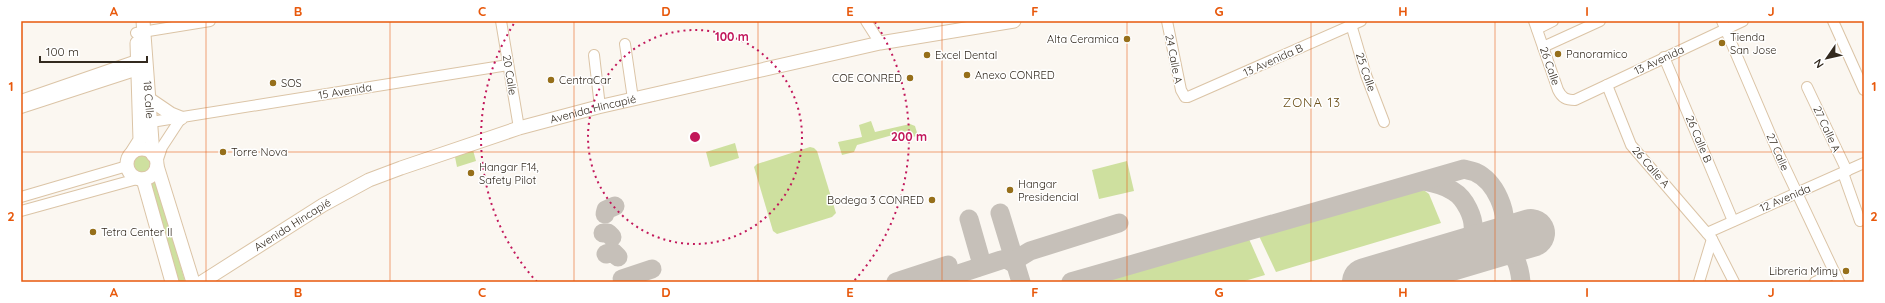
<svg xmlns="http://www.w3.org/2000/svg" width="1885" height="303" viewBox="0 0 1885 303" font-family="Quicksand,sans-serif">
  <rect width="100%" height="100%" fill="#fbf7f1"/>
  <g fill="#cee09f">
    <path d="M871,121L875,132L910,124L915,126L918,136L911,137L907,131L857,145L854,152L842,155L838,142L862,137L859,125Z"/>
    <path d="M735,143L739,158L710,167L706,152Z"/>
    <path d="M810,147L814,148L817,151L836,213L832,217L777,234L773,231L754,167L757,164Z"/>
    <path d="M473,150L476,161L457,167L455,157Z"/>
    <circle cx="142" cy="165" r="11"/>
    <path d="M1127,161L1134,191L1099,199L1092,170Z"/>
    <path d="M156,180L185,281L176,282L150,184Z"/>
    <path d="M1417,189L1425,191L1429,194L1441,223L1276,272L1259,236Z"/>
    <path d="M1249,239L1265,275L1241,282H1101Z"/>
  </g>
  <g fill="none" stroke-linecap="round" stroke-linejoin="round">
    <g stroke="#c6c0b9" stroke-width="19">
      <path d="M1424,181C1434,183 1444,185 1453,191C1465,198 1475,218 1473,232C1472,240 1465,248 1460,254"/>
      <path d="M1000,213L1021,282"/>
      <path d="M605,214L606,210L615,206"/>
      <path d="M969,219L981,261L978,267"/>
      <path d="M603,233H608L612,237"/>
      <path d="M606,254L613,252L618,257"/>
      <path d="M622,279L652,269"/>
      <path d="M896,282L948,265"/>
      <path d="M934,282L1001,260L1006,259L1015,264L1017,259L1030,251L1119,223"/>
      <path d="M1071,282L1464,169C1467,170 1472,171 1475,172C1495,181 1510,213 1502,233C1500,237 1497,240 1495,244C1514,252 1519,261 1521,282"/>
    </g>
    <path stroke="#c6c0b9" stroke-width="48" d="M1366,282L1531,233"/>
    <g stroke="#dbc4a6" stroke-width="12">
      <g id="minor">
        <path d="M501,21L519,128"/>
        <path d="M866,21L880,43"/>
        <path d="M1167,21L1181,90L1185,97H1188L1361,21"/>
        <path d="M1350,21L1366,75L1384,122"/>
        <path d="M1534,21L1558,90C1562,98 1566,100 1575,100L1743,21"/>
        <path d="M1722,21L1780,157L1839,282"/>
        <path d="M1833,21L1864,90"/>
        <path d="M1537,29L1553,21"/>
        <path d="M136,33L210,21"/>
        <path d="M625,44L633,99"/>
        <path d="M1543,47L1600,21"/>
        <path d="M594,55L600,107"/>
        <path d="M1664,57L1733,221"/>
        <path d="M1607,85L1631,145L1712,239L1734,282"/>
        <path d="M1807,87L1847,171"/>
        <path d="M21,100L137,60"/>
        <path d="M21,108L138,70"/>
        <path d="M145,123L508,65"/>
        <path d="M157,162L162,147L181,118"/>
        <path d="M1843,173L1860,221"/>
        <path d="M21,197L127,166"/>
        <path d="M21,211L137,179"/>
        <path d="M1707,233L1864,163"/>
        <path d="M1699,282L1712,239"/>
        <path d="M1815,282L1835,273"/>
      </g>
    </g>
    <g stroke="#dbc4a6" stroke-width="15">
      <g id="major">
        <path id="s1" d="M143,21L153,155"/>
        <path d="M149,99L171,114L181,118"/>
        <circle cx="142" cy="164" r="15"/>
        <path d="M133,151L140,140L137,43"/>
        <path d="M157,166L193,282"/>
        <path d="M143,179L172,282"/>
        <path id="s2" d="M202,282L323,205L369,180L401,168L519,128L598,107L880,43L1014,21"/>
      </g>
    </g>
    <use href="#minor" stroke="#fff" stroke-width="10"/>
    <use href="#major" stroke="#fff" stroke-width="13"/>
  </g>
  <path fill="none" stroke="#e8590c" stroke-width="1" stroke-opacity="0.55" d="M206,21V282M390,21V282M574,21V282M758,21V282M942,21V282M1127,21V282M1311,21V282M1495,21V282M1679,21V282M21,152H1864"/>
  <g fill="none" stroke="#c2185b" stroke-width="2" stroke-dasharray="2 4">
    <circle cx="695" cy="137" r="107"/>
    <path d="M537 282A214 214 0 0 1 515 22M875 22A214 214 0 0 1 853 282"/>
  </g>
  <g fill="#966f1a" stroke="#fff" stroke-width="1.5">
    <circle cx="1127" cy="39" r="4"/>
    <circle cx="1722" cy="43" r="4"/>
    <circle cx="1558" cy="54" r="4"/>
    <circle cx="927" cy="55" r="4"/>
    <circle cx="967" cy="75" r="4"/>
    <circle cx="910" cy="78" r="4"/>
    <circle cx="551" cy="80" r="4"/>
    <circle cx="273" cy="83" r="4"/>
    <circle cx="223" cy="152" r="4"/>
    <circle cx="471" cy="173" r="4"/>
    <circle cx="1010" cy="190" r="4"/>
    <circle cx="932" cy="200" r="4"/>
    <circle cx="93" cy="232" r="4"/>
    <circle cx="1846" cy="271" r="4"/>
  </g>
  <g text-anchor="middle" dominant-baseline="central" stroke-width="3" stroke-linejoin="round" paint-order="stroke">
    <g font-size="11" fill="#332a1f" stroke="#fff" text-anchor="start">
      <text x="1730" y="37">Tienda<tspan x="1730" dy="13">San Jose</tspan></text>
      <text x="1119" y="39" text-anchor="end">Alta Ceramica</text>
      <text x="1566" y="54">Panoramico</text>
      <text x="935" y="55">Excel Dental</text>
      <text x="975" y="75">Anexo CONRED</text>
      <text x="902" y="78" text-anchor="end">COE CONRED</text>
      <text x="559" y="80">CentraCar</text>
      <text x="281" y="83">SOS</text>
      <text x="231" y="152">Torre Nova</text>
      <text x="479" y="167">Hangar F14,<tspan x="479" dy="13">Safety Pilot</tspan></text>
      <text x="1018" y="184">Hangar<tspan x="1018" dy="13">Presidencial</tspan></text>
      <text x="924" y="200" text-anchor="end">Bodega 3 CONRED</text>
      <text x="101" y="232">Tetra Center II</text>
      <text x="1838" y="271" text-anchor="end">Libreria Mimy</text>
    </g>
    <g font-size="11" fill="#332a1f" stroke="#fff">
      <text transform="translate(1174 59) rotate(79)">24 Calle A</text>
      <text transform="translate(1273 60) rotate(-24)">13 Avenida B</text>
      <text transform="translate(1659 60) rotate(-25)">13 Avenida</text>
      <text transform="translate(1550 66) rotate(71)">26 Calle</text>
      <text transform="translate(1366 72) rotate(71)">25 Calle</text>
      <text transform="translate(510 75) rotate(81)">20 Calle</text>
      <text transform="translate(345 91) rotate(-9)">15 Avenida</text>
      <text stroke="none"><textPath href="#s1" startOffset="79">18 Calle</textPath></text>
      <text stroke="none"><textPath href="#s2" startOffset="431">Avenida Hincapié</textPath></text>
      <text transform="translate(1827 129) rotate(65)">27 Calle A</text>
      <text transform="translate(1699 139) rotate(67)">26 Calle B</text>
      <text transform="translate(1778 152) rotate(66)">27 Calle</text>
      <text transform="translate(1651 167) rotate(49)">26 Calle A</text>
      <text transform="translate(1785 198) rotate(-23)">12 Avenida</text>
      <text stroke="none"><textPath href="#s2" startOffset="107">Avenida Hincapié</textPath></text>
    </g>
    <g font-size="13" letter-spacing="1" fill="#6b4f18" stroke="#fff">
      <text x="1312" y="102">ZONA 13</text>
    </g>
  </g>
  <circle cx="695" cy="137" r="6" fill="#c2185b" stroke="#fff" stroke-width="2"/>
  <g font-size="12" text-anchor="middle" font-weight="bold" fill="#c2185b" stroke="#fff" stroke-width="3" stroke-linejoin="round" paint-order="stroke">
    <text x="732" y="41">100 m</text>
    <text x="909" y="141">200 m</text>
  </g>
  <rect width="1885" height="303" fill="none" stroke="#ffffff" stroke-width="44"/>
  <g transform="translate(1827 58) rotate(236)" stroke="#ffffff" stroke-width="3" paint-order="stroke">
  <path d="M0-3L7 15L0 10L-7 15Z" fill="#332a1f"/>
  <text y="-6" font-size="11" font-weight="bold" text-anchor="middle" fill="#332a1f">N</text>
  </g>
  <path d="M40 56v6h107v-6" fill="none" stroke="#332a1f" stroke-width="2"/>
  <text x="46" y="56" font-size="12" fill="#332a1f" stroke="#ffffff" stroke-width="3" paint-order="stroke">100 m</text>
  <rect x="22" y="22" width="1841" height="259" fill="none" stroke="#e8590c" stroke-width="1.5"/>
  <g font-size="13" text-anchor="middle" font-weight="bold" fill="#e8590c">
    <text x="114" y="16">A</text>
    <text x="298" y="16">B</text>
    <text x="482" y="16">C</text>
    <text x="666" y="16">D</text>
    <text x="850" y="16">E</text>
    <text x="1035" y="16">F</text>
    <text x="1219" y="16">G</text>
    <text x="1403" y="16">H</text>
    <text x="1587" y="16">I</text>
    <text x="1771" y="16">J</text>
    <text x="11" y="91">1</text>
    <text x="1874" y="91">1</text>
    <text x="11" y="221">2</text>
    <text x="1874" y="221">2</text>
    <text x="114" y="297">A</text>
    <text x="298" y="297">B</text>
    <text x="482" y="297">C</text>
    <text x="666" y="297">D</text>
    <text x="850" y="297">E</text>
    <text x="1035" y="297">F</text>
    <text x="1219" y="297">G</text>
    <text x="1403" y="297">H</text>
    <text x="1587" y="297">I</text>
    <text x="1771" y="297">J</text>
  </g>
</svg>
